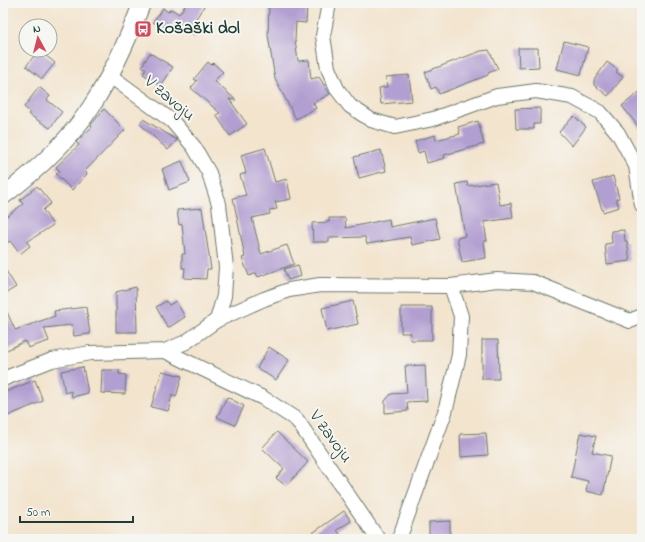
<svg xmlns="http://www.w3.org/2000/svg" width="645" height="542" viewBox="0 0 645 542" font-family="'Indie Flower',sans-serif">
  <rect width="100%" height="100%" fill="#f6f6f2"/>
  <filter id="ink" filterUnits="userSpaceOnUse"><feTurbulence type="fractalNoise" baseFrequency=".025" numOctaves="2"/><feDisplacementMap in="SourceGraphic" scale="8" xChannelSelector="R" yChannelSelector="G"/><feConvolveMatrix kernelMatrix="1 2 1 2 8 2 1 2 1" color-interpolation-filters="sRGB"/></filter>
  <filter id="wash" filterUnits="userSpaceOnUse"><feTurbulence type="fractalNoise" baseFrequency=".012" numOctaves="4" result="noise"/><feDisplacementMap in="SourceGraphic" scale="16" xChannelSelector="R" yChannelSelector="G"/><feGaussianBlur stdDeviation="0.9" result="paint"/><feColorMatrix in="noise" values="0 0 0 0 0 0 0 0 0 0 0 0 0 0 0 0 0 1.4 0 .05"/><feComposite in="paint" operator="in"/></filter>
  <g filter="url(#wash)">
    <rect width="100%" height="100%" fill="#f3e4ce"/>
    <g id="blocks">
      <g fill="#b29fd1">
        <path d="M187,3H206L195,20L202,26L194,35L176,20L167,33L153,22L163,8L168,12L171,9L179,14Z"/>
        <path d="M269,4L307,5L306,23L296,22L295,40L298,61L309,60L311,79L319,77L330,94L313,103L316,108L296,119L275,79L268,35Z"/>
        <path d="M564,41L588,47L581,75L557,69Z"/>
        <path d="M518,48H538L539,67L519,68Z"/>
        <path d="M39,50L55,63L42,79L26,66Z"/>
        <path d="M489,50L498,69L488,73V75L439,94L436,87L431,89L425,72L481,51Z"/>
        <path d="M150,53L173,67L161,86L143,74L146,69L142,66Z"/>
        <path d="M208,62L211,65L213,63L223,72L214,81L236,100L229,99L247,124L230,136L216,115L220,113L191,88L197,81L194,79Z"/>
        <path d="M607,62L618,70L616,72L623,77L608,96L594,85V80Z"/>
        <path d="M409,75L412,101L381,104L379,88L387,87L386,77Z"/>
        <path d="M39,87L50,96L47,100L62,112L50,128L28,114L30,112L24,107Z"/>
        <path d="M642,90V131L622,106Z"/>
        <path d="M540,108V124H534V129H516L515,109Z"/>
        <path d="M104,109L125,130L85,171L87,174L72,190L56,174L60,171L56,167L79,145L76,142L92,127L91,125Z"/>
        <path d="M574,116L586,127L572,146L559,132Z"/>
        <path d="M143,119L177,140L168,150L140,124Z"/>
        <path d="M478,121L484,144L444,155L445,158L427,163L424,151L418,153L415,141L435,135L436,140L460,134L458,127Z"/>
        <path d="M265,148L275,182L287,179L291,199L275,202L277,209L269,210L270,214L252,218L261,254L287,245L294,264L258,277L256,273L249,276L242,258L245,257L233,198L246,195L240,175L246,173L241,155Z"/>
        <path d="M381,150L386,171L359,178L354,157Z"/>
        <path d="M182,161L190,182L169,190L162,169Z"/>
        <path d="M613,176L619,198L616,199L619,207L603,212L593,182Z"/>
        <path d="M467,182L468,186L496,182L500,205L511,203L513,218L484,222L487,241H484L486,258L462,262L457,238L465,236L456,184Z"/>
        <path d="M37,186L51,203L43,210L53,225L27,242L30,246L20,254L10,241L3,246V219L23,204L20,200Z"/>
        <path d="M202,208L211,269H207L206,279L184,278L185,268H182V254H185L182,224L179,225L177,210Z"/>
        <path d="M329,218H345L346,228L389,219L390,227L435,218L440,239L412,245L410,237L367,244L365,237L329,238V242H313L312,223L329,222Z"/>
        <path d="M624,230L625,241H627L630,261L607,264L605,244L612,243L611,231Z"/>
        <path d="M298,265L301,276L288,280L284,269Z"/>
        <path d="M3,266L16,287L3,295Z"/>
        <path d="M136,287L137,332H116V292Z"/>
        <path d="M166,301L169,305L176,301L185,317L168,328L156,307Z"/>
        <path d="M353,301L358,324L327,331L322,308Z"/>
        <path d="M3,303L15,330L55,316L54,311L86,307L90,334L74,336L72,325L44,328L49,341L28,348L25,341L3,352Z"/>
        <path d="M401,307H432V340H410L411,333H401Z"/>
        <path d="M482,340H498L499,379H482Z"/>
        <path d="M269,347L289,360L276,380L257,368Z"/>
        <path d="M425,365L427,401L407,402L408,411L385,413V401L391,394L407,393L405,366Z"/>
        <path d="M83,367L88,393L72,397L71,391L65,393L61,371Z"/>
        <path d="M102,370H119V374L126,375L125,394L101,393Z"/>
        <path d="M162,371L182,376L176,397L172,395L168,411L151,407Z"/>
        <path d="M35,380L43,401L3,418V393Z"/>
        <path d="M227,397L244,406L235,425L217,417Z"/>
        <path d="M277,432L308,462L286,486L276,478L284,469L262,448Z"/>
        <path d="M486,433L488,455L461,457L460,434Z"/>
        <path d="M580,433L596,436L592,452L611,456L603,495L586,491L588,481L571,477Z"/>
        <path d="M344,511L351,521L337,530L343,539H304Z"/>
        <path d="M450,521V539H429V522Z"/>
      </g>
    </g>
  </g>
  <g filter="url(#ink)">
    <use href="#blocks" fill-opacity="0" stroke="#69776a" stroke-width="1"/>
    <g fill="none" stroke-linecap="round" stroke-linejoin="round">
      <g stroke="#69776a" stroke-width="16">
        <g id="minor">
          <path d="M329,3L323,36L328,68L337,89L350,106L371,120L395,127L433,119L497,96L536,91L572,97L600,112L618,133L636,166L642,205"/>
          <path d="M109,75L172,121L194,147L209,173L219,204L226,267L224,296L217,320"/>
          <path d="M165,351L263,398L297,420L378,539"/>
          <path d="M3,379L52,360L90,353L165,351L186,342L217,320L264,299L289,290L320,285L451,286L497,280L533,282L630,321L642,316"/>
          <path d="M399,539L445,412L459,355L461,316L451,286"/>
        </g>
      </g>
      <g stroke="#69776a" stroke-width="19">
        <path id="tertiary" d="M3,196C36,171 68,142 91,107C112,75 128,39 142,3"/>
      </g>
      <use href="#minor" stroke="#fff" stroke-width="14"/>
      <use href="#tertiary" stroke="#fff" stroke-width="17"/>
    </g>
  </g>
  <defs>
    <g id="bus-square" transform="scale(0.9)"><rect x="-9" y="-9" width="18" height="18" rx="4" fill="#d1495b" stroke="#f6f6f2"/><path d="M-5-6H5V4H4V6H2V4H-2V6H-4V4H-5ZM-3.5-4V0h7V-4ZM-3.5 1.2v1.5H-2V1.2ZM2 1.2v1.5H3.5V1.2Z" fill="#fff"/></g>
  </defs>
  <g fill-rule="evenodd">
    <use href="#bus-square" x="143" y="29"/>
  </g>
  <g text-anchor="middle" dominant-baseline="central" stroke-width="4" stroke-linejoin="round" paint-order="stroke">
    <g font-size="18" font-weight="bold" fill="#1f3d34" stroke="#f6f6f2" text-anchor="start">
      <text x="156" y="29">Košaški dol</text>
    </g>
    <g font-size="18" fill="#1f3d34" stroke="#f6f6f2">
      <text transform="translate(169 99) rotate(40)">V zavoju</text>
      <text transform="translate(330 437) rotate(54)">V zavoju</text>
    </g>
  </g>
  <rect width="645" height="542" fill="none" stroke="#f6f6f2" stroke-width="16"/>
  <g transform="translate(38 38) rotate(353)"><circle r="19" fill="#f6f6f2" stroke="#a0aca6"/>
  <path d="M0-3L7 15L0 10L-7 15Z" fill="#d1495b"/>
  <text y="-6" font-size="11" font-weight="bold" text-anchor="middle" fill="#1f3d34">N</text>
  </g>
  <path d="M20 516v6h113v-6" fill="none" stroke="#1f3d34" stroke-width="2"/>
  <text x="26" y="516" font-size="12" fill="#1f3d34" stroke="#f6f6f2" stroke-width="3" paint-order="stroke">50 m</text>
</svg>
